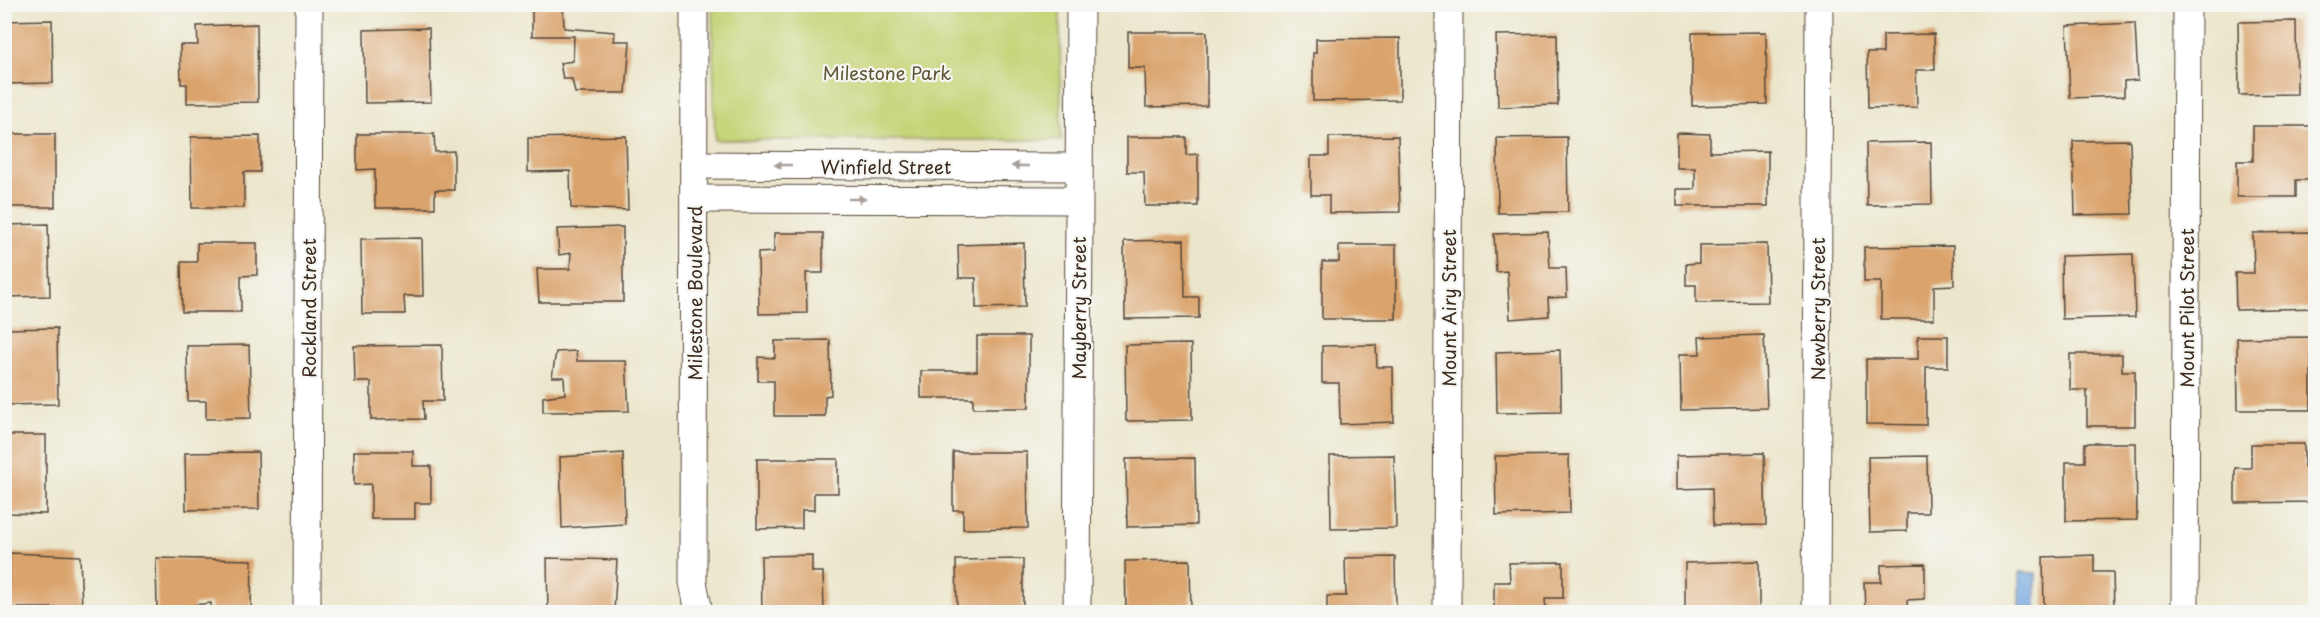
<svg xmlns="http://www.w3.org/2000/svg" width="2320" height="617" viewBox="0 0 2320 617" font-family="'Playpen Sans',sans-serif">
  <rect width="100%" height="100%" fill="#f6f6f2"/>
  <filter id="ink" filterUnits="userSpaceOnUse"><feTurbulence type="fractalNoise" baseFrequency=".0167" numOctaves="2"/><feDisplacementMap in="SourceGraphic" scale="12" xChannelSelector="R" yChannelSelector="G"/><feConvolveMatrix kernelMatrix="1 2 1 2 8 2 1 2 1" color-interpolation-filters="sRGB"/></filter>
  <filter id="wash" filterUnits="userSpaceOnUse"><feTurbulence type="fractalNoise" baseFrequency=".008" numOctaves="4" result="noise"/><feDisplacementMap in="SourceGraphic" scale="24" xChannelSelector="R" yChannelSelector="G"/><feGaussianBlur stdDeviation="1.35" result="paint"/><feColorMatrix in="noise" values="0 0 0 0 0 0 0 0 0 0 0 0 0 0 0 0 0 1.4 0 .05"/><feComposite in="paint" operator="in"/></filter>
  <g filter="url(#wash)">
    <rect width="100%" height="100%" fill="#ebe6cb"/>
    <path fill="#c5d375" stroke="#807e4a" stroke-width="1.5" d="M712,5H1060L1061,140H715Z"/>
    <path fill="#74a7e0" stroke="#58687f" stroke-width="1.5" d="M2019,572L2036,573V608H2019Z"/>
    <g id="blocks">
      <g fill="#daa36c">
        <path d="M563,6L564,28L615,32L614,41H630L626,93H575L572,79H563L560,63L573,61L574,36H532V7Z"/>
        <path d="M52,20L53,83L4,84V21Z"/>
        <path d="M2296,21L2297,94L2239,95L2238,22Z"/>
        <path d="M2135,23L2138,80L2124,81V96L2070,98L2067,26Z"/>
        <path d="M257,24L258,102L187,103V84H181L180,45H198L197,26Z"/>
        <path d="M429,28L431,102L365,103L364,30Z"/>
        <path d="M1128,32H1207V106L1146,107L1145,68H1128Z"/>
        <path d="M1766,32L1767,104L1692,106V33Z"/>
        <path d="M1557,34L1558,105L1498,107L1496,35Z"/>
        <path d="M1934,34L1935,70H1916L1917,107L1868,108L1867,53H1883V35Z"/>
        <path d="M1400,38V100L1313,101V53H1316V39Z"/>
        <path d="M2253,126H2312L2313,180H2296V197H2237V161H2253Z"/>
        <path d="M1677,133L1710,134V152L1768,151V206H1677V189H1695V168H1677Z"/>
        <path d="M4,134H55V207H5Z"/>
        <path d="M357,134H434L435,152L454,151V190H435V208H375V169L357,170Z"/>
        <path d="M260,136V172H244V208H192L191,137Z"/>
        <path d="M626,136L628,210L571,208L570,171L528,172V138Z"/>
        <path d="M1398,136L1400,212L1329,213V195H1311V156H1329V137Z"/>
        <path d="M1127,137H1186V155L1198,154V206H1145L1144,172H1127Z"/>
        <path d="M1567,137L1568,212L1498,213L1497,138Z"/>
        <path d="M2130,140L2132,214L2075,215L2073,141Z"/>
        <path d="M1931,142L1932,204L1867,205L1866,143Z"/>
        <path d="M48,224L50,296L4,297V225Z"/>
        <path d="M623,227V302H539L537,269H570L571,253L559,255L557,229Z"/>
        <path d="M1548,232L1550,268H1566L1567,297L1548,298L1549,316L1510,319L1507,271L1496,272L1494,234Z"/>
        <path d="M2311,232V250H2316V308L2236,310L2235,273H2254L2253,233Z"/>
        <path d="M774,233H823V273H806L807,313L759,314L758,253L774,252Z"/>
        <path d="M422,238L423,296H404L405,314H362L361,239Z"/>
        <path d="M1184,240L1185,297H1199V318L1125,319L1124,241Z"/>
        <path d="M197,243H257V275L241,276V312H182L181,262H197Z"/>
        <path d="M1024,243L1025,307L976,308V278H959L958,245Z"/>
        <path d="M1767,244L1768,302L1696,303V285H1686V264L1699,263V245Z"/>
        <path d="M1339,245H1396V319H1322V262H1339Z"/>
        <path d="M1953,246L1954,285L1934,286V319H1881V282H1864V247Z"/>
        <path d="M2133,254L2135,317L2062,319L2061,256Z"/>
        <path d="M57,328L58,404L4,405V329Z"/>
        <path d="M1764,335L1767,408L1681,410L1680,354H1700L1699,337Z"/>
        <path d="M977,336H1029V408H973V398H921V371H977Z"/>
        <path d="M1918,336H1948V367H1926V425L1866,424V359H1918Z"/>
        <path d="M2311,337V410H2238L2237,338Z"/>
        <path d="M830,340L831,395L825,396V416H774V381H758V357L775,358V341Z"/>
        <path d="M1191,344L1192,420L1126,421L1125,345Z"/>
        <path d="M249,345L251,418L206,419V401H188L187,346Z"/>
        <path d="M442,345L443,401H423L424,419L371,420V382H355L354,346Z"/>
        <path d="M1376,345L1377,367H1393L1394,422L1340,424L1339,383H1322V346Z"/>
        <path d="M1560,350L1561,412L1497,413L1496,352Z"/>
        <path d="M576,351L577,361H626L629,411L543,412V397L565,394L564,377H552L556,352Z"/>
        <path d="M2070,354H2122V371H2135V426H2087V390H2070Z"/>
        <path d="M9,435H46V514L4,513V452H9Z"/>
        <path d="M2085,443H2136L2137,520L2066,521V462H2085Z"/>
        <path d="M2251,444H2304V467H2316V502L2235,503V468H2251Z"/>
        <path d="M354,451H413V466H431V503H415V519H371V484L354,485Z"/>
        <path d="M258,452L259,509L186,510L185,453Z"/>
        <path d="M953,452H1027L1028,528L963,529V510H953Z"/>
        <path d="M623,453L625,524L562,528L560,457Z"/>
        <path d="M1764,453L1766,525L1713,526L1712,488L1677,489V455Z"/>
        <path d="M1394,455L1396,528L1331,529L1330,456Z"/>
        <path d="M1569,455L1570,513L1496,515L1495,456Z"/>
        <path d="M1927,456L1928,513H1907V531L1870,532L1868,457Z"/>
        <path d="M1195,458L1196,525L1127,527L1126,459Z"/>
        <path d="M757,459H838V493H814V510H802V528L757,529Z"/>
        <path d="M10,553L80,556L82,608H11L9,596Z"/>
        <path d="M812,555V572H823L824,612H762L761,556Z"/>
        <path d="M2094,555V572H2113L2114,612H2053V609H2044L2043,557Z"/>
        <path d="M1395,557L1396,612H1327V596H1346L1345,558Z"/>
        <path d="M156,558L252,560L251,612H212L211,603L194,605L195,612H157Z"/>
        <path d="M547,558L617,560L614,612H548Z"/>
        <path d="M1023,559V612H957L956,560Z"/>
        <path d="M1190,560L1191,612H1126L1125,561Z"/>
        <path d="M1759,561V612H1685V563Z"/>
        <path d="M1563,562V598H1545L1546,612H1494V582H1510L1509,563Z"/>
        <path d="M1925,564V599L1907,600L1908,612H1865L1864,582H1881V565Z"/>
      </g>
    </g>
  </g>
  <g filter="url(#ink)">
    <use href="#blocks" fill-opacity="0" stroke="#554638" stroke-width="1.5"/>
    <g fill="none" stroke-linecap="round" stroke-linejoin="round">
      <g stroke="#554638" stroke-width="29">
        <g id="street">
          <path d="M694,4L693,582L699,612"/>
          <path d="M694,165L1079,167"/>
          <path d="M694,199L1078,200"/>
          <path d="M307,612L309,4"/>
          <path d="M1077,612L1080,4"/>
          <path d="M1447,612L1449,4"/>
          <path d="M1816,612L1819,4"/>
          <path d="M2185,612L2187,4"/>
        </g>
      </g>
      <use href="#street" stroke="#fff" stroke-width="27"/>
    </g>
    <defs><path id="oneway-solid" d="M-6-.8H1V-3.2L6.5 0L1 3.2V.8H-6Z" transform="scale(1.5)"/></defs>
    <g fill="#a79f9a">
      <use href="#oneway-solid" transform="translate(783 165) rotate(-180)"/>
      <use href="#oneway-solid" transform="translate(1020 166) rotate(-180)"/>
      <use href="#oneway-solid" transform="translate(857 199)"/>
    </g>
  </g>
  <g text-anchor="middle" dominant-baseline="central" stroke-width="4.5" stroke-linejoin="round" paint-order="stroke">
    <g font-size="18" fill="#5e5434" stroke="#f6f6f2">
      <text x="887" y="72">Milestone Park</text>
    </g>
    <g font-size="18" fill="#3b2a1e" stroke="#f6f6f2">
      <text x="886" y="166">Winfield Street</text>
      <text transform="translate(694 293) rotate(-90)">Milestone Boulevard</text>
      <text transform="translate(308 308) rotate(-90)">Rockland Street</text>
      <text transform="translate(1078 308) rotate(-90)">Mayberry Street</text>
      <text transform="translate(1448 308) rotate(-90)">Mount Airy Street</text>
      <text transform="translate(2186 308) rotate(-90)">Mount Pilot Street</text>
      <text transform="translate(1817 309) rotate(-90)">Newberry Street</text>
    </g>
  </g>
  <rect width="2320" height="617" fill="none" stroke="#f6f6f2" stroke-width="24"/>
</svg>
